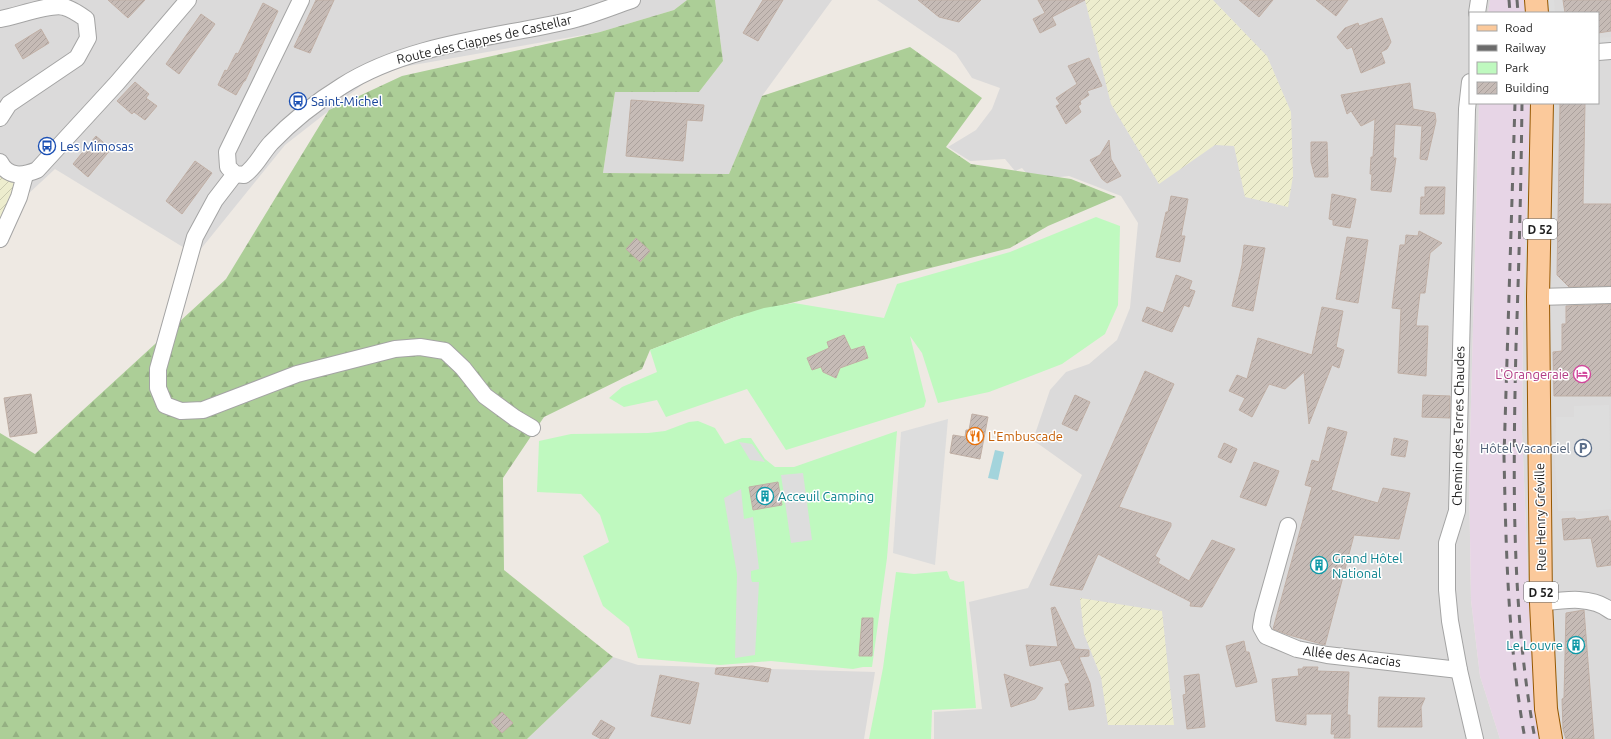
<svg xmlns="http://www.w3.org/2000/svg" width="1611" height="739" viewBox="0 0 1611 739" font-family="Ubuntu,sans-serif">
  <defs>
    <pattern id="farmland-furrows" width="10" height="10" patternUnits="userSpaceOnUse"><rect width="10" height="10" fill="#ededce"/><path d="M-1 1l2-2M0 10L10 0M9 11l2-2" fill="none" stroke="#cbcbb0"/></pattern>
    <pattern id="forest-firs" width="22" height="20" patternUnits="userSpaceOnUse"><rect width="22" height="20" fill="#acce97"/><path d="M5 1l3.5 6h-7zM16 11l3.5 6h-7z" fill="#94b082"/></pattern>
    <pattern id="building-hatch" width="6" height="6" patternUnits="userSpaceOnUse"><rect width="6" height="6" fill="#c6bbb6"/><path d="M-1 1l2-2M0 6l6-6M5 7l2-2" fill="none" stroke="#aaa09c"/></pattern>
  </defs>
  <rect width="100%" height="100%" fill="#eee9e3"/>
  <g fill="#dbdada">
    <path d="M0,0H687L674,10L600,32L402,67L367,81L285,145L196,255L55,169L27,195L0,162Z"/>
    <path d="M715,0H832L762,96L729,174L603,173L615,92H699L723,61Z"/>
    <path d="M877,0H1490L1488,13H1470V103H1479L1469,475L1471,600L1480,676L1500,739H934V712L982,709L969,602L1028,588L1082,475L1033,440L1050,390L1066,372L1089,364L1117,340L1130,308L1138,223L1121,196L1069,176L1032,180L1022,168L1015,171L1005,159L970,161L948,147L976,130L992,109L1000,88L972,78L956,54Z"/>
    <path d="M1524,0H1611V739H1543L1531,646L1522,432L1523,324L1530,103H1598V13H1525Z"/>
    <path d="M613,657L638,665L875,672L864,739H527Z"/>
  </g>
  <g fill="#e7d5e6">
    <path d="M1490,0H1524L1525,13H1488Z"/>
    <path d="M1479,103H1530L1523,324L1522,432L1531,646L1543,739H1500L1480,676L1471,600L1469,475Z"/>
  </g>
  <g fill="url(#farmland-furrows)">
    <path d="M1085,0H1213L1267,56L1291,112L1293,176L1288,207L1245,197L1234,146L1215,145L1159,184L1111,104Z"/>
    <path d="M0,162L27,195L0,224Z"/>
    <path d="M1080,598L1162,611L1174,725H1108L1101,677L1084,634Z"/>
  </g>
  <path fill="url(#forest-firs)" d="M687,0H715L723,61L699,92H615L603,173L729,174L762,96L910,47L982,98L946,147L971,164L1071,179L1116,197L1048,226L1010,248L735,317L650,350L642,369L544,417L503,478L504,570L613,657L527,739H0V433L35,454L226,279L329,110L402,76L600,32L674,10Z"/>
  <g fill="#bff9bf">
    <path d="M1096,217L1120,226L1118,305L1105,334L1062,364L989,392L938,403L922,353L910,336L926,401L924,407L786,450L747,389L666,417L657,400L624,407L609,398L622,387L657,372L650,350L735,317L764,308L794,303L884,318L897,284L1010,252Z"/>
    <path d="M698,421L715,428L725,444L742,438H751L765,459L775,467H794L897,431L887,558L872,667H863L853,669L771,661L720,665L638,658L629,627L603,606L583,556L609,542L600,515L581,494L537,492L539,441L571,434L648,433L665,431L689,422Z"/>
    <path d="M947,571L950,579L959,582L964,581L976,708L932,710L931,739H869L883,668L896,572L914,574Z"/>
  </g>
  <g fill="#ddd">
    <path d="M1541,0H1554L1555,13H1543Z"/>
    <path d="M1611,37V46L1598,48V38Z"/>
    <path d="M1609,405L1611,509L1588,511H1558L1555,463L1556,417H1574V406Z"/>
    <path d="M948,419L935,565L893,553L901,432Z"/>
    <path d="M739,442L752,444L765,462L750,460Z"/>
    <path d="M803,473L812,540L791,543L781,475Z"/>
    <path d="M741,489L744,519L753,517L759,569L751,571V578L752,582H759L755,655L735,658L737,574L724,498Z"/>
  </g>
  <path fill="#a3d4dc" d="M995,450L1004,452L998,480L988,478Z"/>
  <g fill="url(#building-hatch)" stroke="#c0afa5">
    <path d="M108,0H145L128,18Z"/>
    <path d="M316,0H334L310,53L294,47Z"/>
    <path d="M763,0H783L758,41L743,33Z"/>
    <path d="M918,0H981L959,22L939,17Z"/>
    <path d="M1038,0H1085L1052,17L1056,25L1040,33L1033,19L1045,13Z"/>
    <path d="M1239,0H1273L1259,17Z"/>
    <path d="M1316,0H1348L1336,16Z"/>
    <path d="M1563,0H1611V31L1598,33V13H1565Z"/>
    <path d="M263,3L278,11L245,81H244L236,95L218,85L225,70L227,71L236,53L238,54Z"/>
    <path d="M201,14L215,24L179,74L166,64Z"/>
    <path d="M1382,18L1391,42L1387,49L1381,52L1385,63L1361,73L1352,47L1347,49L1337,37L1345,28L1358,23L1359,26Z"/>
    <path d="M41,29L49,43L23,59L15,45Z"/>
    <path d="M1089,58L1102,86L1087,91L1089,95L1080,101L1081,104L1078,106L1081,112L1066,124L1056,106L1060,104L1056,98L1077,84L1068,66Z"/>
    <path d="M135,82L149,94L146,98L157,106L145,120L134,112L132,114L117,101Z"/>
    <path d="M1410,83L1413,109L1435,113L1436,121L1427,160L1420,159L1422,126L1395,124L1393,158H1396L1391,192L1371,190L1372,174H1370L1371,157H1373L1375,119L1361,126L1351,111L1347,114L1341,95Z"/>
    <path d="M631,100L704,105L702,121L687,120L683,161L626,156Z"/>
    <path d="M1560,103H1585L1583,204H1611V286L1569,287L1557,275Z"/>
    <path d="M96,136L111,149L88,177L73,164Z"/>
    <path d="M1109,140L1111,159L1121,176L1107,183L1102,179L1090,160L1100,155Z"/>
    <path d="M1311,142H1327L1328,177H1315L1311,162Z"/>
    <path d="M195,161L212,173L182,214L166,201Z"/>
    <path d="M1425,187H1445L1444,214H1420L1421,197H1425Z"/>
    <path d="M1332,194L1356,199L1350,228L1333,225V220L1329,219Z"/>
    <path d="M1171,196L1188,199L1181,236H1185L1180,262L1156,257L1166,212H1168Z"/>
    <path d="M1419,231L1442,243L1430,253L1425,293H1420L1416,326H1428L1426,376L1398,373L1401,309L1392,308L1400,245H1405L1406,235L1418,236Z"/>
    <path d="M1347,237L1368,240L1358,303L1336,299Z"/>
    <path d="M636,238L650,251L640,262L626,249Z"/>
    <path d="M1244,245L1265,248L1253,311L1232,306L1242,265Z"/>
    <path d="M1176,275L1192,281L1189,289L1195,291L1189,307L1184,305L1172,332L1142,321L1147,307L1163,313Z"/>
    <path d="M1611,304V396H1554L1553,352L1562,351V324H1566V306Z"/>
    <path d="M1322,307L1343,311L1336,347L1344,350L1339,368L1332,365L1309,424L1304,372L1285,389L1269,384L1252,417L1239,410L1245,398L1229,391L1237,375L1247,379L1258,338L1312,355Z"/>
    <path d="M844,335L851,350L864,346L868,358L840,368L836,378L823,372L821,367L812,370L807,358L829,348L827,342Z"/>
    <path d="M1145,371L1174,384L1119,507L1171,523V526L1155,556L1160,559L1158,563L1189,581L1212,540L1235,549L1202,607L1190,606L1191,602L1098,554L1082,590L1050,585Z"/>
    <path d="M31,394L37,433L10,437L4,398Z"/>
    <path d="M1075,395L1090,402L1077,431L1062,424Z"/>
    <path d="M1423,395L1450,396V418L1422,417Z"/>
    <path d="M972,414L988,417L980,459L950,453L953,435L965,437L966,430H969Z"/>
    <path d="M1328,427L1347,432L1331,490L1378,503L1383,488L1410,493L1399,539L1354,535L1325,645L1289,635L1273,629L1312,487L1305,485L1312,460L1319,462Z"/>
    <path d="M1394,438L1408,441L1405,457L1391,455Z"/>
    <path d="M1224,443L1237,449L1231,463L1218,457Z"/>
    <path d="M1254,462L1279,471L1266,506L1240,497Z"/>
    <path d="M778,482L782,505L753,510L749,487Z"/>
    <path d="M1608,516L1609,521H1611V565L1597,567L1591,538L1564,540L1562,519L1575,518L1576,520Z"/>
    <path d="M1055,607L1075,649L1089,650V656L1079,657L1090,683L1094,706L1069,710L1065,684L1070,683L1060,660L1030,666L1026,645L1058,647L1051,608Z"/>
    <path d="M1584,610L1594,739H1566L1563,729L1562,699L1564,698L1566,613Z"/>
    <path d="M862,618H873L872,656H859Z"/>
    <path d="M1244,641L1246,652H1249L1257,682L1236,687L1226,646Z"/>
    <path d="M752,666L771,669L768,682L715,674L716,668Z"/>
    <path d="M1303,667H1318L1317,671L1349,672L1347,715H1350V738H1334L1335,734H1331L1332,714H1306V725L1276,721L1272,679L1299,676L1298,669H1303Z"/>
    <path d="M1004,674L1043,688L1035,699L1011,707Z"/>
    <path d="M1199,674L1205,727L1187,729L1183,695L1186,694L1184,676Z"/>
    <path d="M660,675L699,683L690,724L651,716Z"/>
    <path d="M1379,697L1425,698L1421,707L1422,727H1378Z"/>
    <path d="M502,712L513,723L502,733L491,722Z"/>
    <path d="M601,720L615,728L608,739H601L592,734Z"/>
  </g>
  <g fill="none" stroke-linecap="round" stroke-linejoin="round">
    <g stroke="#a4a4a4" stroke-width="18">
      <g id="street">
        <path d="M301,0L227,152L228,167L235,174L244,175C256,167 261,154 271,143C292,121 316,102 342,86C408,44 493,38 568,21C590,16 611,7 632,0"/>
        <path d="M1477,13L1479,0"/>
        <path d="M0,19C15,17 51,3 64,7C72,9 79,14 86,19L88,38L77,58L9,104L0,118"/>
        <path d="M1598,52L1611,51"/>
        <path d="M1470,82L1467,109L1457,511L1447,543V590L1450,621L1459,670L1475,739"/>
        <path d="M0,162C8,178 23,176 37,170L117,83L188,0"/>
        <path d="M235,174L215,200L195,237L158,369V388L165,405L181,411L203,410L297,374L395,349L420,347L445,351L463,368L485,396L515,418L532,428"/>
        <path d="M0,239L19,197L25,175"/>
        <path d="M1538,297L1611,295"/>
        <path d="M1288,526L1263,615L1261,627L1266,636L1297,649L1327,655L1459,670"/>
        <path d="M1541,603C1563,600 1592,595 1611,611"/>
      </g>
    </g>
    <g stroke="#955700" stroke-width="24">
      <g id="primary">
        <path d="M1536,0L1537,13"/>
        <path d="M1542,103L1538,297L1541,603L1546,709L1551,739"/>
      </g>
    </g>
    <use href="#street" stroke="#fff" stroke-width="16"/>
    <use href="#primary" stroke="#fbc99b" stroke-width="22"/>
    <g stroke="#6b6b6b" stroke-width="3" stroke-dasharray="8 8" stroke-linecap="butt">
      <path d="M1509,0L1510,13"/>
      <path d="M1517,0L1518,13"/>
      <path d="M1515,103L1504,456C1506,551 1508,645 1525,739"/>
      <path d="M1522,103C1521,184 1519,265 1516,346C1513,478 1511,609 1535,739"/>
    </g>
  </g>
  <defs>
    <g id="bus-ring" transform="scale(0.9)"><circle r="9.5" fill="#fff" stroke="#1a4fb4" stroke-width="1.5"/><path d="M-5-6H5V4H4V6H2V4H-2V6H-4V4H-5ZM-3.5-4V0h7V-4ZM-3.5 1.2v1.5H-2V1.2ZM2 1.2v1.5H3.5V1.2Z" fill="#1a4fb4"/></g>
    <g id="hotel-ring" transform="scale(0.9)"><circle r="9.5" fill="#fff" stroke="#d1479c" stroke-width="1.5"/><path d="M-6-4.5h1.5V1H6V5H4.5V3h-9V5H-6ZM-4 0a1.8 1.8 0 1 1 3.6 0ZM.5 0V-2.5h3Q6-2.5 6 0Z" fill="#d1479c"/></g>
    <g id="restaurant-ring" transform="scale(0.9)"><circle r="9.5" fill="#fff" stroke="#e8710a" stroke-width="1.5"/><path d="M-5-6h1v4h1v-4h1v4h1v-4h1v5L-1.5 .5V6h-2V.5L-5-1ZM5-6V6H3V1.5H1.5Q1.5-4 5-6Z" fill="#e8710a"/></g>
    <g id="parking-ring" transform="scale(0.9)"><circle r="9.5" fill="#fff" stroke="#5c6f8a" stroke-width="1.5"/><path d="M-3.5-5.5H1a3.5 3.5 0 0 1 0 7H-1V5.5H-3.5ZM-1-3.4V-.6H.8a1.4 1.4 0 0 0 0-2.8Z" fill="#5c6f8a"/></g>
    <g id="building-ring" transform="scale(0.9)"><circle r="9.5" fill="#fff" stroke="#0f9aa8" stroke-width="1.5"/><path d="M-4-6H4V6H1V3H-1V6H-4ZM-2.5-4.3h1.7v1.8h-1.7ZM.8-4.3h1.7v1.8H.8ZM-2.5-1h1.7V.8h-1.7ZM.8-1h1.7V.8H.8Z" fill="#0f9aa8"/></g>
  </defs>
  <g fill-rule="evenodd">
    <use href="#bus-ring" x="298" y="101"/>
    <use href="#bus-ring" x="47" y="146"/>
    <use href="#hotel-ring" x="1582" y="374"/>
    <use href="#restaurant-ring" x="975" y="436"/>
    <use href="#parking-ring" x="1583" y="448"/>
    <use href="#building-ring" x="765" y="496"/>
    <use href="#building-ring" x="1319" y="565"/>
    <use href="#building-ring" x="1576" y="645"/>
  </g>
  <g text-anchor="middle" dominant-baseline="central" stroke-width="3" stroke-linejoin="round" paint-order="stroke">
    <g fill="#fff" stroke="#616161" stroke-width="1">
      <rect x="1523" y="219" width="34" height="20" rx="3"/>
      <rect x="1524" y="582" width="34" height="20" rx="3"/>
    </g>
    <g font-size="12" font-weight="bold" fill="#1d1d1d">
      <text x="1540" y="229">D 52</text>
      <text x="1541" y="592">D 52</text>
    </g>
    <g font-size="13" fill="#1d1d1d" stroke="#fff">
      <text transform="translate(484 39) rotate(-13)">Route des Ciappes de Castellar</text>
      <text transform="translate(1458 426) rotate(-89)">Chemin des Terres Chaudes</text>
      <text transform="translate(1540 517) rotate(-91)">Rue Henry Gréville</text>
      <text transform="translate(1352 656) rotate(7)">Allée des Acacias</text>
    </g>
    <g font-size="13" fill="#164399" stroke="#fff" text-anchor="start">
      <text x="311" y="101">Saint-Michel</text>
      <text x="60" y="146">Les Mimosas</text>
    </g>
    <g font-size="13" fill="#b23c85" stroke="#fff" text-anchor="end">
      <text x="1569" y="374">L'Orangeraie</text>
    </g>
    <g font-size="13" fill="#c56008" stroke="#fff" text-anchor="start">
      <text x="988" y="436">L'Embuscade</text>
    </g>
    <g font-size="13" fill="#4e5e75" stroke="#fff" text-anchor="end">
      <text x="1570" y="448">Hôtel Vacanciel</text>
    </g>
    <g font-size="13" fill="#0d838f" stroke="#fff" text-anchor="start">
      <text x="778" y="496">Acceuil Camping</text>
      <text x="1332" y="558">Grand Hôtel<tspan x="1332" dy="15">National</tspan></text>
      <text x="1563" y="645" text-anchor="end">Le Louvre</text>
    </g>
  </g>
  <rect x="1469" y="12" width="130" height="92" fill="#ffffff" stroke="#a5a5a5"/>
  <rect x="1477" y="25" width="20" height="6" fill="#fbc99b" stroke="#a5a5a5"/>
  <text x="1505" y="32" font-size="12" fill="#1d1d1d">Road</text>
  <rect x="1477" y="45" width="20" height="6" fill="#6b6b6b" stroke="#a5a5a5"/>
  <text x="1505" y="52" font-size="12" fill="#1d1d1d">Railway</text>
  <rect x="1477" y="62" width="20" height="12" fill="#bff9bf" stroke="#a5a5a5"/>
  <text x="1505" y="72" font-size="12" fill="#1d1d1d">Park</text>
  <rect x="1477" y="82" width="20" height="12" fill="url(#building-hatch)" stroke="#a5a5a5"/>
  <text x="1505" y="92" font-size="12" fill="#1d1d1d">Building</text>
</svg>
